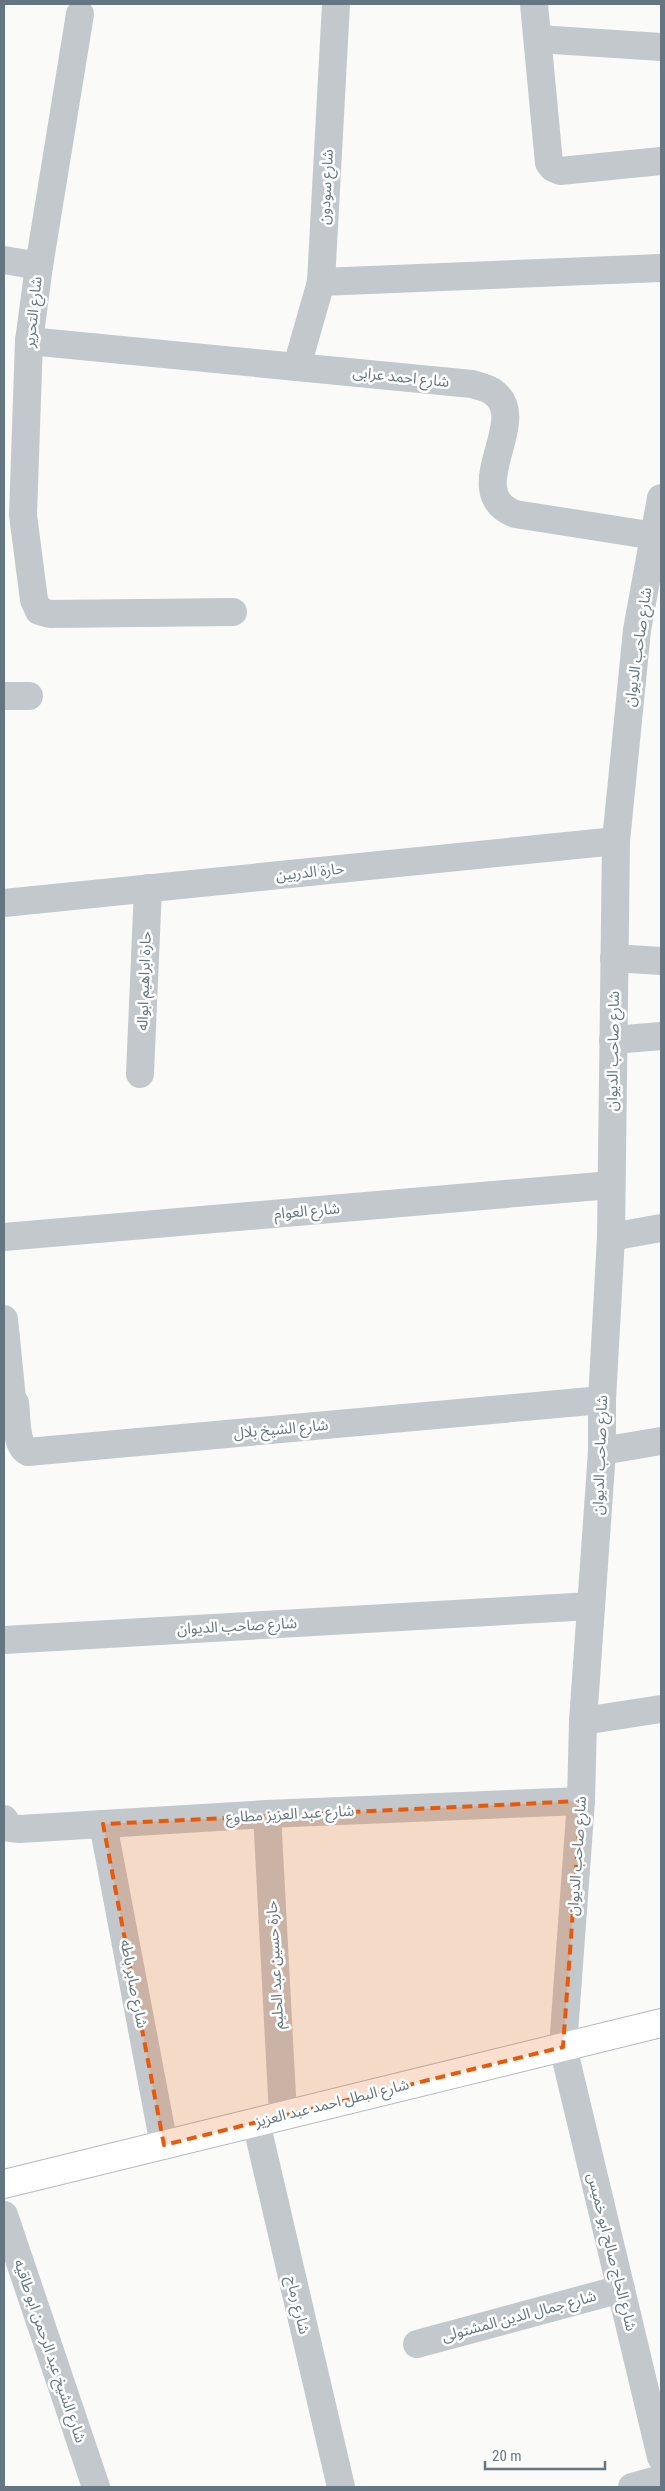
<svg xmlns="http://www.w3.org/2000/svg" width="665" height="2491" viewBox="0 0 665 2491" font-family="'Roboto Condensed','Noto Sans Arabic',sans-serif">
  <rect width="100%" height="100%" fill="#fafaf8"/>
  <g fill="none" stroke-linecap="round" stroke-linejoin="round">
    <g stroke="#b3babf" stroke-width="30">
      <path id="secondary" d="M4,2184L661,2023"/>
    </g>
    <g stroke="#c3c8cc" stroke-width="28">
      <path d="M534,4L549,163L553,168L560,171L661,161"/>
      <path d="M80,14L39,266L29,341L23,515L34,600L39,611L50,614L233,612"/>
      <path d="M538,39L661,47"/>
      <path d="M4,260L39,266"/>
      <path d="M321,282L661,268"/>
      <path d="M29,341L472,384C478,386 488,388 493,392C533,420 458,491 515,514L655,536"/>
      <path d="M297,366L321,282L336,4"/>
      <path d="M661,498L637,630L616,841L611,1237L602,1400V1451L583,1721L581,1801L563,2047L661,2457"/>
      <path d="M4,696H29"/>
      <path d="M4,903L616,841"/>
      <path d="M614,958L661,961"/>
      <path d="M613,1040L661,1036"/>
      <path d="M140,1074L148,888"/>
      <path d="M4,1237L611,1185"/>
      <path d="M611,1237L661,1228"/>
      <path d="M4,1319L12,1399"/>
      <path d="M4,1395L15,1403C17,1416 15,1446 28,1452L602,1400"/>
      <path d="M602,1451L661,1441"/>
      <path d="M4,1640L591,1606"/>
      <path d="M583,1721L661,1709"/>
      <path d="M267,1814L283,2115"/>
      <path d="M4,1819L10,1828L20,1829L267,1814L581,1801"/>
      <path d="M103,1824L164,2145"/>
      <path d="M256,2122L341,2487"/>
      <path d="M4,2215L96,2487"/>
      <path d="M417,2344L621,2289"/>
      <path d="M632,2487L661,2479"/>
    </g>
    <use href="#secondary" stroke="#fff" stroke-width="28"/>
  </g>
  <path fill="#e8590c" fill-opacity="0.2" stroke="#e8590c" stroke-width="4" stroke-dasharray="10 6" stroke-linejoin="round" d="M581,1801L563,2047L164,2145L103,1824Z"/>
  <g text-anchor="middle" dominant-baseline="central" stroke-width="5" stroke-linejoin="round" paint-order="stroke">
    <g font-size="15" fill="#657683" stroke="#fff">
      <text transform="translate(326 187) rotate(-87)">شارع سودون</text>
      <text transform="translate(33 312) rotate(-84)">شارع التحرير</text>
      <text transform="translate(401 377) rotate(6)">شارع احمد عرابى</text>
      <text transform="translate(638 647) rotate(-82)">شارع صاحب الديوان</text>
      <text transform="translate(310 872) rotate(-6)">حارة الدربين</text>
      <text transform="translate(144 981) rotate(-88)">حارة ابراهيم ابواله</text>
      <text transform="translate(613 1051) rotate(-89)">شارع صاحب الديوان</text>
      <text transform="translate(307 1211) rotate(-5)">شارع العوام</text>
      <text transform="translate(281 1429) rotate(-5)">شارع الشيخ بلال</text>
      <text transform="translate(600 1455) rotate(-88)">شارع صاحب الديوان</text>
      <text transform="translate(237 1626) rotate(-3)">شارع صاحب الديوان</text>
      <text transform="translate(290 1814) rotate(-3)">شارع عبد العزيز مطاوع</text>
      <text transform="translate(577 1856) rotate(-86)">شارع صاحب الديوان</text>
      <text transform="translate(275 1965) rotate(-93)">حارة حسين عبد الحليم</text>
      <text transform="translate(134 1984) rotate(79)">شارع صابر باطه</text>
      <text transform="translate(332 2103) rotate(-14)">شارع البطل احمد عبد العزيز</text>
      <text transform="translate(612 2252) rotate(76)">شارع الحاج صالح ابو خميس</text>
      <text transform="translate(298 2305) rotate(77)">شارع رماح</text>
      <text transform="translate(519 2316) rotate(-15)">شارع جمال الدين المشتولى</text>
      <text transform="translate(50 2351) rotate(71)">شارع الشيخ عبد الرحمن ابو طاقيه</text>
    </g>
  </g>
  <rect width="665" height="2491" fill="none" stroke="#657683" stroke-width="10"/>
  <path d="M485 2461v8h120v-8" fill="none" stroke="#657683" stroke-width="2.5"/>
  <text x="492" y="2461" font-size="15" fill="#657683" stroke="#ffffff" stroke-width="4" paint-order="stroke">20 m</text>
</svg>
